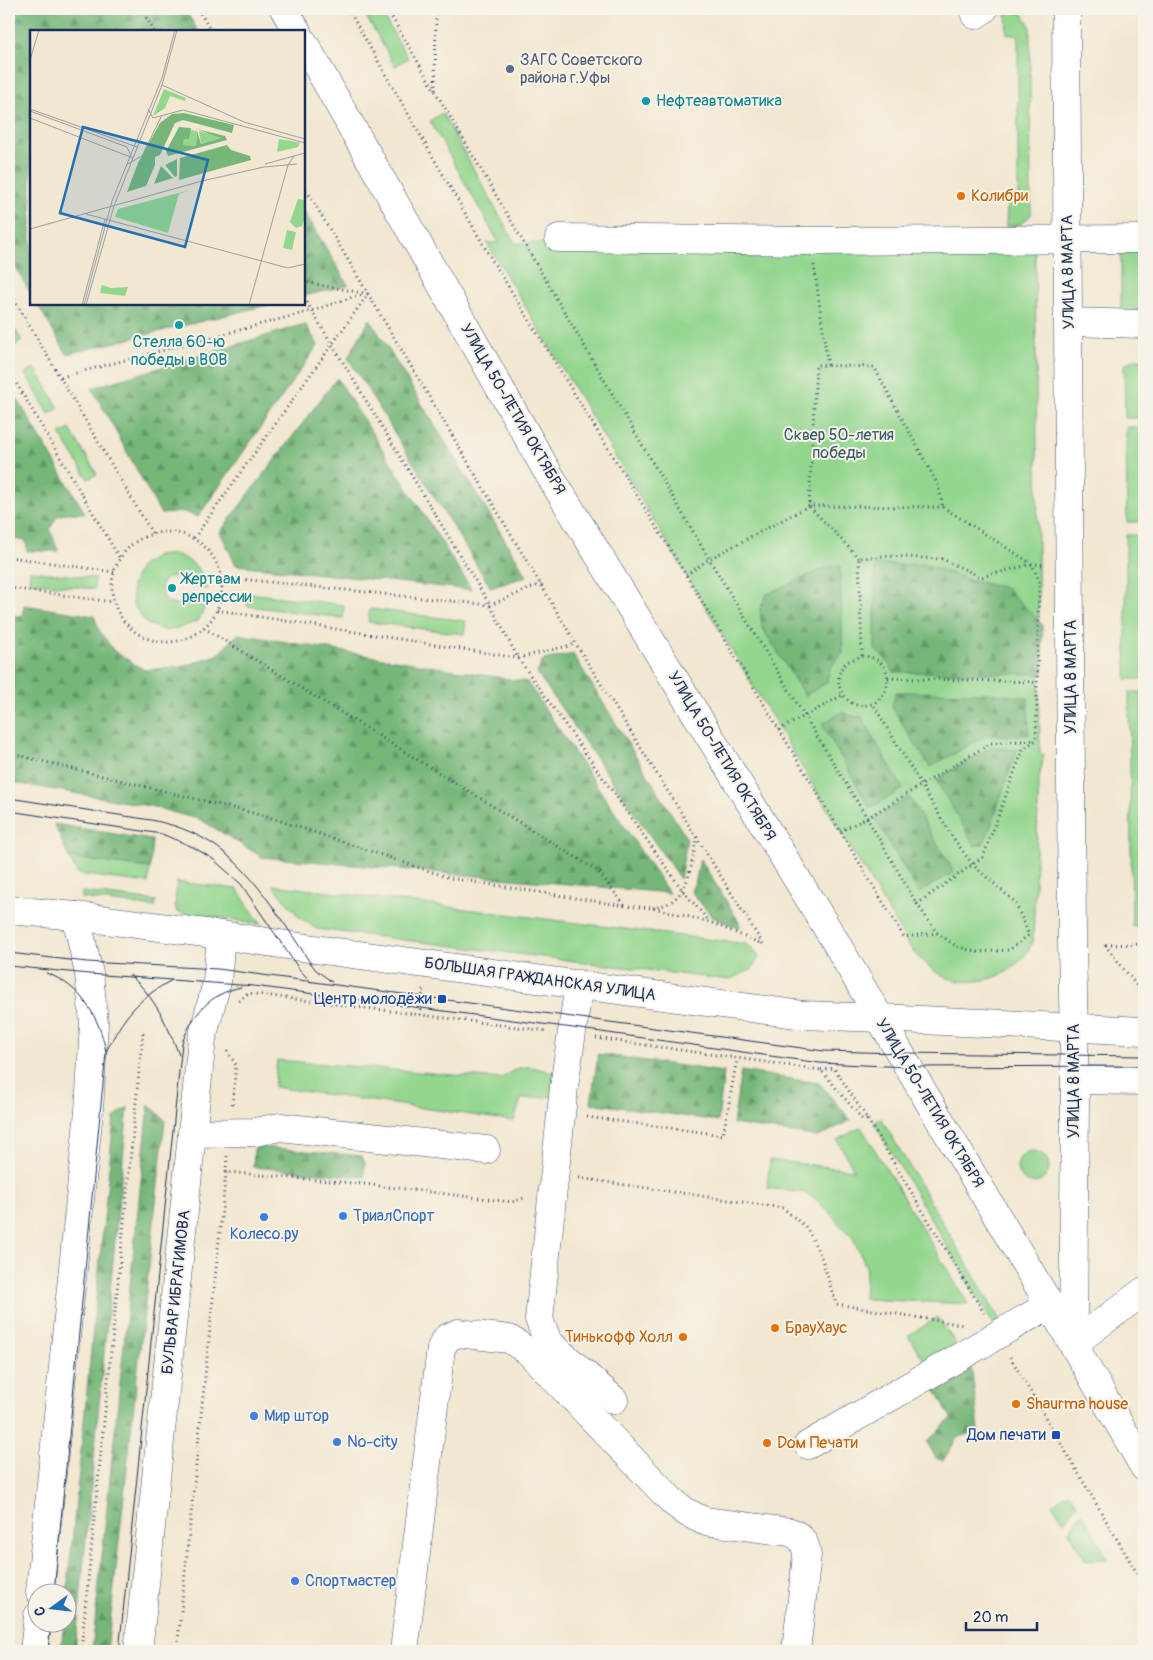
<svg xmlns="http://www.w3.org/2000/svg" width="1153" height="1660" viewBox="0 0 1153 1660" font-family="Pangolin,sans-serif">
  <defs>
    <pattern id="forest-firs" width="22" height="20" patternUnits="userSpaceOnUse" patternTransform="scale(1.25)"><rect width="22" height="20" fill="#76b779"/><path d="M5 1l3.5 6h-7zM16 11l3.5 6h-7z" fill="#609566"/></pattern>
  </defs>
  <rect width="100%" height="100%" fill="#f7f3e8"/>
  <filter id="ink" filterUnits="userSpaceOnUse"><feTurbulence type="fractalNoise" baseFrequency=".02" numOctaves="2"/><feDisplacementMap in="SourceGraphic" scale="10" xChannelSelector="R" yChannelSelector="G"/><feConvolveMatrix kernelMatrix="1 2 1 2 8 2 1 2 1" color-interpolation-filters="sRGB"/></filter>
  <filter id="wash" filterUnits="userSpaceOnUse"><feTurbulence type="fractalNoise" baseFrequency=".0096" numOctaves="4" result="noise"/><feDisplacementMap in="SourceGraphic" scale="20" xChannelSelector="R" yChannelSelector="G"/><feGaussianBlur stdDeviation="1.12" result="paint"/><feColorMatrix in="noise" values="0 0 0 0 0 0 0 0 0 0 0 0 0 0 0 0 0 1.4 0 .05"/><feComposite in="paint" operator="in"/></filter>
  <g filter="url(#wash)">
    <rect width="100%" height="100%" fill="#f2e7d0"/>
    <g fill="#93d68e" stroke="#578276">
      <path d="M362,9H379L408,58L395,66Z"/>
      <path d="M1006,9L1023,14L1030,26L1031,215L1021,224L1006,227L1007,200L1018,196V36L1007,34Z"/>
      <path d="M442,113L515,243L1035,247L1040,754H1044L1039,779L1033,942C1029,948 1026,956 1020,961C1003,980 971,986 947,978C934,973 923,961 913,952L487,243H499L430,121Z"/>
      <path d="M1144,245V321H1121V252Z"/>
      <path d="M9,320L22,341L13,347L9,340Z"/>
      <path d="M1134,359H1142L1143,418H1125L1124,365Z"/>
      <path d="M35,368L59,408L49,414L25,373Z"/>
      <path d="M1126,427H1143V522H1127Z"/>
      <path d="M70,429L97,474L88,479L60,434Z"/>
      <rect x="1126" y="535" width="17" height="144"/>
      <path d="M176,554C195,563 202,569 208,589L185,585L184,582L175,576L165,579L161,585L165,601L176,605L183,601L206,604L199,620L185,626L166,631L147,624L133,605L132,585L140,567L157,556Z"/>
      <path d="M30,571L95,578L94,589L29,582Z"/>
      <path d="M249,593L344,605L343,618L247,606Z"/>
      <path d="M370,609L466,621L464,634L368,622Z"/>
      <path d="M1129,692H1141L1144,926H1132Z"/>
      <path d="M69,858L150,868L148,883L78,874Z"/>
      <path d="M177,882L237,889L261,924L177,912L175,906Z"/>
      <path d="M273,885L746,944L753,949L759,957L751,970L728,980L316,929L298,916Z"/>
      <path d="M82,892L156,901L155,907L82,898Z"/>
      <path d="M277,1060L501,1079C525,1060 532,1067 558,1075L556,1096L521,1099L514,1121L274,1087Z"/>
      <path d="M881,1118L1000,1320L993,1324L874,1123Z"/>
      <path d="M861,1127L968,1304L864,1299L866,1267L853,1238L816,1199L804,1193L767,1188L770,1160L854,1170L837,1140Z"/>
      <circle cx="1033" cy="1167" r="16"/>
      <path d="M938,1317L956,1344L926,1363L908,1336Z"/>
      <path d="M1069,1492L1077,1504L1064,1522L1052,1504Z"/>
      <path d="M1082,1513L1108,1559L1085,1560L1069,1531Z"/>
    </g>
    <g fill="url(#forest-firs)" stroke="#48736c">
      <path d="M9,9H185L198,31H31V294L9,256Z"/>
      <path d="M304,211L348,285L304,296Z"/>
      <path d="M37,304H272L67,354Z"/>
      <path d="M370,319L527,576L491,588L348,358Z"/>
      <path d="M305,324L318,345L198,517L184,512L161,514L92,388Z"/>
      <path d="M337,378L472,590L236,565L220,532Z"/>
      <path d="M9,385L85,513H67L57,516L50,529L58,551H27L26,541L9,538Z"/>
      <path d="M925,564L973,581L1006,588L1042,624L1043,674L894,672L885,658L875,650V565Z"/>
      <path d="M840,566L843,654C833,662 828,669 827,682L805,696L762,627L760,609L767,594L828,567Z"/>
      <path d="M24,605L94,616L99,630L114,651L144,670L184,666L217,655L238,634L527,682L669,893L262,857L201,820L150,806L9,782V615L22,616Z"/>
      <path d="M573,654L687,839L680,879L537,673L543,660Z"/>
      <path d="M896,692L988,693L1028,698L1029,735H987L930,767L892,707Z"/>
      <path d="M842,712L851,716L862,717L903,789L870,808L822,724Z"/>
      <path d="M990,748L1017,750L988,834L983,844L975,846L936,780Z"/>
      <path d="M909,797L954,872L919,893L875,818Z"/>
      <path d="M54,824L152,840L150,868L69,858Z"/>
      <path d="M700,859L738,920L740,926L739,928L712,917L691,891L696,880Z"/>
      <path d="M598,1054L724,1072L718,1121L591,1103Z"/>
      <path d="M741,1071L819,1083L851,1120L818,1137L733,1124Z"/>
      <path d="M149,1104L165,1120L107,1651H92Z"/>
      <path d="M128,1107L75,1651H61L64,1623L68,1622L67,1592L114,1118Z"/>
      <path d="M261,1147L362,1156L365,1163L364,1177L253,1167L254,1149Z"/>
      <path d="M971,1364L979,1430L957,1438L943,1461L936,1458L927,1442L951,1418L934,1386Z"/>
    </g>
  </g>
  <g filter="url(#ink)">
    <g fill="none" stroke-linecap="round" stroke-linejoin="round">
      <g stroke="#3b4b6f" stroke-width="29">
        <g id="minor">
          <path d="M975,15L984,9"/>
          <path d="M559,238L811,241L1144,239"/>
          <path d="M1069,322L1144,324"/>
          <path d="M579,984L564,1087L539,1319L548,1342L614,1400"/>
          <path d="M880,1018L1144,1031"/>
          <path d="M1075,1080L1144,1081"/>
          <path d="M192,1133L255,1132L280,1127L486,1150"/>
          <path d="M1073,1344L1144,1291"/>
          <path d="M808,1445L1049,1305"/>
          <path d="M404,1651L441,1348L447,1338L458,1333L509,1339L528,1351L673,1502L686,1512L704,1521L790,1532C801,1536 806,1543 807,1555L796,1651"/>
        </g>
      </g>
      <g stroke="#3b4b6f" stroke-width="29">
        <g id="major">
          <path d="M284,9L297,31"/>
          <path d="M1066,9L1072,941L1075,1096L1073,1344"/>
          <path d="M304,43L547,471L835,941L900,1053L1073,1344L1144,1467"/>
          <path d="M9,910L76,916L221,935L300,947L803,1015L880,1018"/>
          <path d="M40,1592L89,1111L94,1023L89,974L76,916"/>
          <path d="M34,1651L38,1616"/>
          <path d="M138,1651L202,1039L217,982L221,935"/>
        </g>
      </g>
      <g stroke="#3b4b6f" stroke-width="3" stroke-dasharray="1 4" stroke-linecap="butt">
        <path d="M141,9L154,31"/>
        <path d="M198,9L211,31"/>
        <path d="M348,9L492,260L686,575L904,937L937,933L956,946L976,952L1009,950L1029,935L1015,902L973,865L953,838L873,704C866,705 860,707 854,704C839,698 833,676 845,664C849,660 856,658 862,656L859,558L886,556L942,559L981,577L1032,564L1039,581L1036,740L1023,749L983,857L917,904"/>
        <path d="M387,9L709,559L867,818L917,904L937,933"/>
        <path d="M435,90L436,9"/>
        <path d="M304,186L576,644L763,944"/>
        <path d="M814,265L828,366"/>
        <path d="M9,291L152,533"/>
        <path d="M304,298L490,605L518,658L683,891L709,921"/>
        <path d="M9,371L119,557"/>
        <path d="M61,377L311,311L353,297L364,295"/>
        <circle cx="167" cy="587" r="55"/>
        <path d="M194,538L368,294L304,282"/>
        <path d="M9,557L114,572"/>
        <path d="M859,558L809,506L816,365L874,367L938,485L943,507"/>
        <path d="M686,575L709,559L809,506L943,507L1032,564L1046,565"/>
        <path d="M221,577L490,605L541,584"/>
        <path d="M9,588L113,602"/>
        <path d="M217,610L518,658L576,644"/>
        <path d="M204,628L598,871L625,906"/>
        <path d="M862,656C892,657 896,690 873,704"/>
        <path d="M888,678L1037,682"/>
        <path d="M779,730L843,695"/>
        <path d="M9,753L269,817L450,878L625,906L653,908L710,922L762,944"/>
        <path d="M840,831L867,818L991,743L1035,740"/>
        <path d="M653,908C659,906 667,905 672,901C691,888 692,858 697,837"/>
        <path d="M1105,945L1144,995"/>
        <path d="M1106,945L1144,944"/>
        <path d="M239,1001L248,993L548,1031"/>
        <path d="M420,1015L423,990H425"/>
        <path d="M596,1038L821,1070L862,1119L868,1120"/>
        <path d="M227,1051L236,1065L232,1108"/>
        <path d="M821,1070L834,1068L868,1120L984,1313"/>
        <path d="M587,1117L723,1135L737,1059"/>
        <path d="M226,1172L227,1156"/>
        <path d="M579,1178L783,1208L807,1228L822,1259L836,1304L964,1325"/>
        <path d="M1144,1266V1219"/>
        <path d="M1010,1357L1144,1585"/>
        <path d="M81,1651L143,1032"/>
        <path d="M177,1651L226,1172L364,1184L512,1202L527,1197"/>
      </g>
      <use href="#minor" stroke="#fff" stroke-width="28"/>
      <use href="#major" stroke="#fff" stroke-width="28"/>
      <g stroke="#1b2f5e" stroke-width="1">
        <path d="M9,798L151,820C213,832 243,864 277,913C288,929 299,945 309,961L316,970L332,982"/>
        <path d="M9,811L162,834L193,847L213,859L241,884L299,969L311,982"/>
        <path d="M9,953L87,962L218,969L255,974L824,1051L900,1053L1144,1056"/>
        <path d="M9,966L89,974L254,986L573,1028L820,1063L908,1067L1144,1066"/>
        <path d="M46,973C81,985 100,1018 106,1052L54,1592"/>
        <path d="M130,975C154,996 168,1025 179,1055"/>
        <path d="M106,1052C123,1017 137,999 172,980"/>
        <path d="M48,1651L51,1622"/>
        <path d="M119,1651L182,1043C193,1014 209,994 241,987"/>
      </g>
    </g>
  </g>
  <circle fill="#5c6f8a" stroke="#f7f3e8" stroke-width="2" cx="510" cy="69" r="5"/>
  <g fill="#0f9aa8" stroke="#f7f3e8" stroke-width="2">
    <circle cx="646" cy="101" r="5"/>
    <circle cx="179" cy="325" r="5"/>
    <circle cx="172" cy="588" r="5"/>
  </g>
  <g fill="#e8710a" stroke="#f7f3e8" stroke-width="2">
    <circle cx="961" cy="196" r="5"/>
    <circle cx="775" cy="1328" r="5"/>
    <circle cx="683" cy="1337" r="5"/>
    <circle cx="1016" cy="1404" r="5"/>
    <circle cx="767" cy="1443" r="5"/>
  </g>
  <g fill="#1a4fb4" stroke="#f7f3e8" stroke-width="2">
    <rect x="437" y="994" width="10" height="10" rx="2.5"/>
    <rect x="1051" y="1430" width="10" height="10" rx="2.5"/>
  </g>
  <g fill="#3f7fe0" stroke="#f7f3e8" stroke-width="2">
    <circle cx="343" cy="1216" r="5"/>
    <circle cx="264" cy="1217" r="5"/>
    <circle cx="254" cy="1416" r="5"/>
    <circle cx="337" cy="1442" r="5"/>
    <circle cx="295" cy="1581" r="5"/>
  </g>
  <g text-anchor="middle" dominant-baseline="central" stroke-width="4" stroke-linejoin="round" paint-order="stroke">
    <g font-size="16" fill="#4e5e75" stroke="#f7f3e8" text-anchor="start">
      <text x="520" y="60">ЗАГС Советского<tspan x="520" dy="18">района г.Уфы</tspan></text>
    </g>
    <g font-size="16" fill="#0d838f" stroke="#f7f3e8" text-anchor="start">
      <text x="656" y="101">Нефтеавтоматика</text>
      <text x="179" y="342" text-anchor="middle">Стелла 60-ю<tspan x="179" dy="18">победы в ВОВ</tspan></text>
      <text x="182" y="579">Жертвам<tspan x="182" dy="18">репрессии</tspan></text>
    </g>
    <g font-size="16" fill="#c56008" stroke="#f7f3e8" text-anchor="start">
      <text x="971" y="196">Колибри</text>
      <text x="785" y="1328">БрауХаус</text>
      <text x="673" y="1337" text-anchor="end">Тинькофф Холл</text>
      <text x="1026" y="1404">Shaurma house</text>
      <text x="777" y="1443">Dом Печати</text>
    </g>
    <g font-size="16" fill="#1b2f5e" stroke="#f7f3e8">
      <text transform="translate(1068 272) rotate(-91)">УЛИЦА 8 МАРТА</text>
      <text transform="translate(513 409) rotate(60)">УЛИЦА 50-ЛЕТИЯ ОКТЯБРЯ</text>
      <text transform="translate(1071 677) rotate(-90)">УЛИЦА 8 МАРТА</text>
      <text transform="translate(722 756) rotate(59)">УЛИЦА 50-ЛЕТИЯ ОКТЯБРЯ</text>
      <text transform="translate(540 979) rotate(8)">БОЛЬШАЯ ГРАЖДАНСКАЯ УЛИЦА</text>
      <text transform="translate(1074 1081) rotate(-90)">УЛИЦА 8 МАРТА</text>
      <text transform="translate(930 1103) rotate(59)">УЛИЦА 50-ЛЕТИЯ ОКТЯБРЯ</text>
      <text transform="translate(176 1292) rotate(-84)">БУЛЬВАР ИБРАГИМОВА</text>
    </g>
    <g font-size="16" fill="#39596a" stroke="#f7f3e8">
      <text x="839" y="435">Сквер 50-летия<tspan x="839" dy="18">победы</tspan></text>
    </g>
    <g font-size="16" fill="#164399" stroke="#f7f3e8" text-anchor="end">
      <text x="432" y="999">Центр молодёжи</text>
      <text x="1046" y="1435">Дом печати</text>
    </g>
    <g font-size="16" fill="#366cbe" stroke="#f7f3e8" text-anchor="start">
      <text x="353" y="1216">ТриалСпорт</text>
      <text x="264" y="1234" text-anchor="middle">Колесо.ру</text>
      <text x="264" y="1416">Мир штор</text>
      <text x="347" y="1442">No-city</text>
      <text x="305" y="1581">Спортмастер</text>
    </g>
  </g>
  <g transform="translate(30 30)">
    <rect width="275" height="275" fill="#f2e7d0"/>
    <path d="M134,59L156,68L155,71L140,66L135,78L123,86ZM160,100L167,101L166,116L153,115L154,108L159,109ZM169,101L191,106V108L171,114ZM249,109L261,111L270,113L268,117L247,122ZM160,160L149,164L138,203L85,187L88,179ZM268,169L275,170V186L272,196L266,198L260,192ZM257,200L266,202L262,220L253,218ZM72,255L81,258L98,257L95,266L70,263Z" fill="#93d68e"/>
    <path d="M154,83L204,95L202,103L153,90L145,93L130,125L125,127V135L116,156L97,162L108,133L130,93L142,84ZM149,97L161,98L159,109H154L153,115L166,116L167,101L171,114L191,108L167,99L195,106L197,110L138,126L136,121ZM197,115L201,120L220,126L221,130L149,150L150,128ZM147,129V146L145,147L135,135ZM131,136L143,148L124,154Z" fill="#76b779"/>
    <path fill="none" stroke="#9c9da2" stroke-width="1" d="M0,30L9,0M132,55L214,92L275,109M0,79L107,117M118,79L123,88L153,80L275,113M0,81L97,117L101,126M0,88L103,128M235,134L275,123M96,135L112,126L132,85M84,176L132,55L147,0M56,184L258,238L275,234M0,199L172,151L234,137L267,134M52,275L75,189M54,275L82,171L132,48L145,0M56,275L84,176M219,275L258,135L264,126"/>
    <path fill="#1f6fb2" fill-opacity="0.15" stroke="#1f6fb2" stroke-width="2.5" d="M53,97L178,130L155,217L30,183Z"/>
    <rect width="275" height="275" fill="none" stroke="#1b2f5e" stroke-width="2.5"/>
  </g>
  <rect width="1153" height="1660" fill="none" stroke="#f7f3e8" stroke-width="30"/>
  <g transform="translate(52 1608) rotate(255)"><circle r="24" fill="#f7f3e8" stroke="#9fa5b1"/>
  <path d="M0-4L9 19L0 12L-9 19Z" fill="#1f6fb2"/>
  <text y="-8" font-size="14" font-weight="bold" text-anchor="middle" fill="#1b2f5e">С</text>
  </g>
  <path d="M966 1622v8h71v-8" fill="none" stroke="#1b2f5e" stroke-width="2.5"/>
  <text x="973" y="1622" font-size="15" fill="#1b2f5e" stroke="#f7f3e8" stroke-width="4" paint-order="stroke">20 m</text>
</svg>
